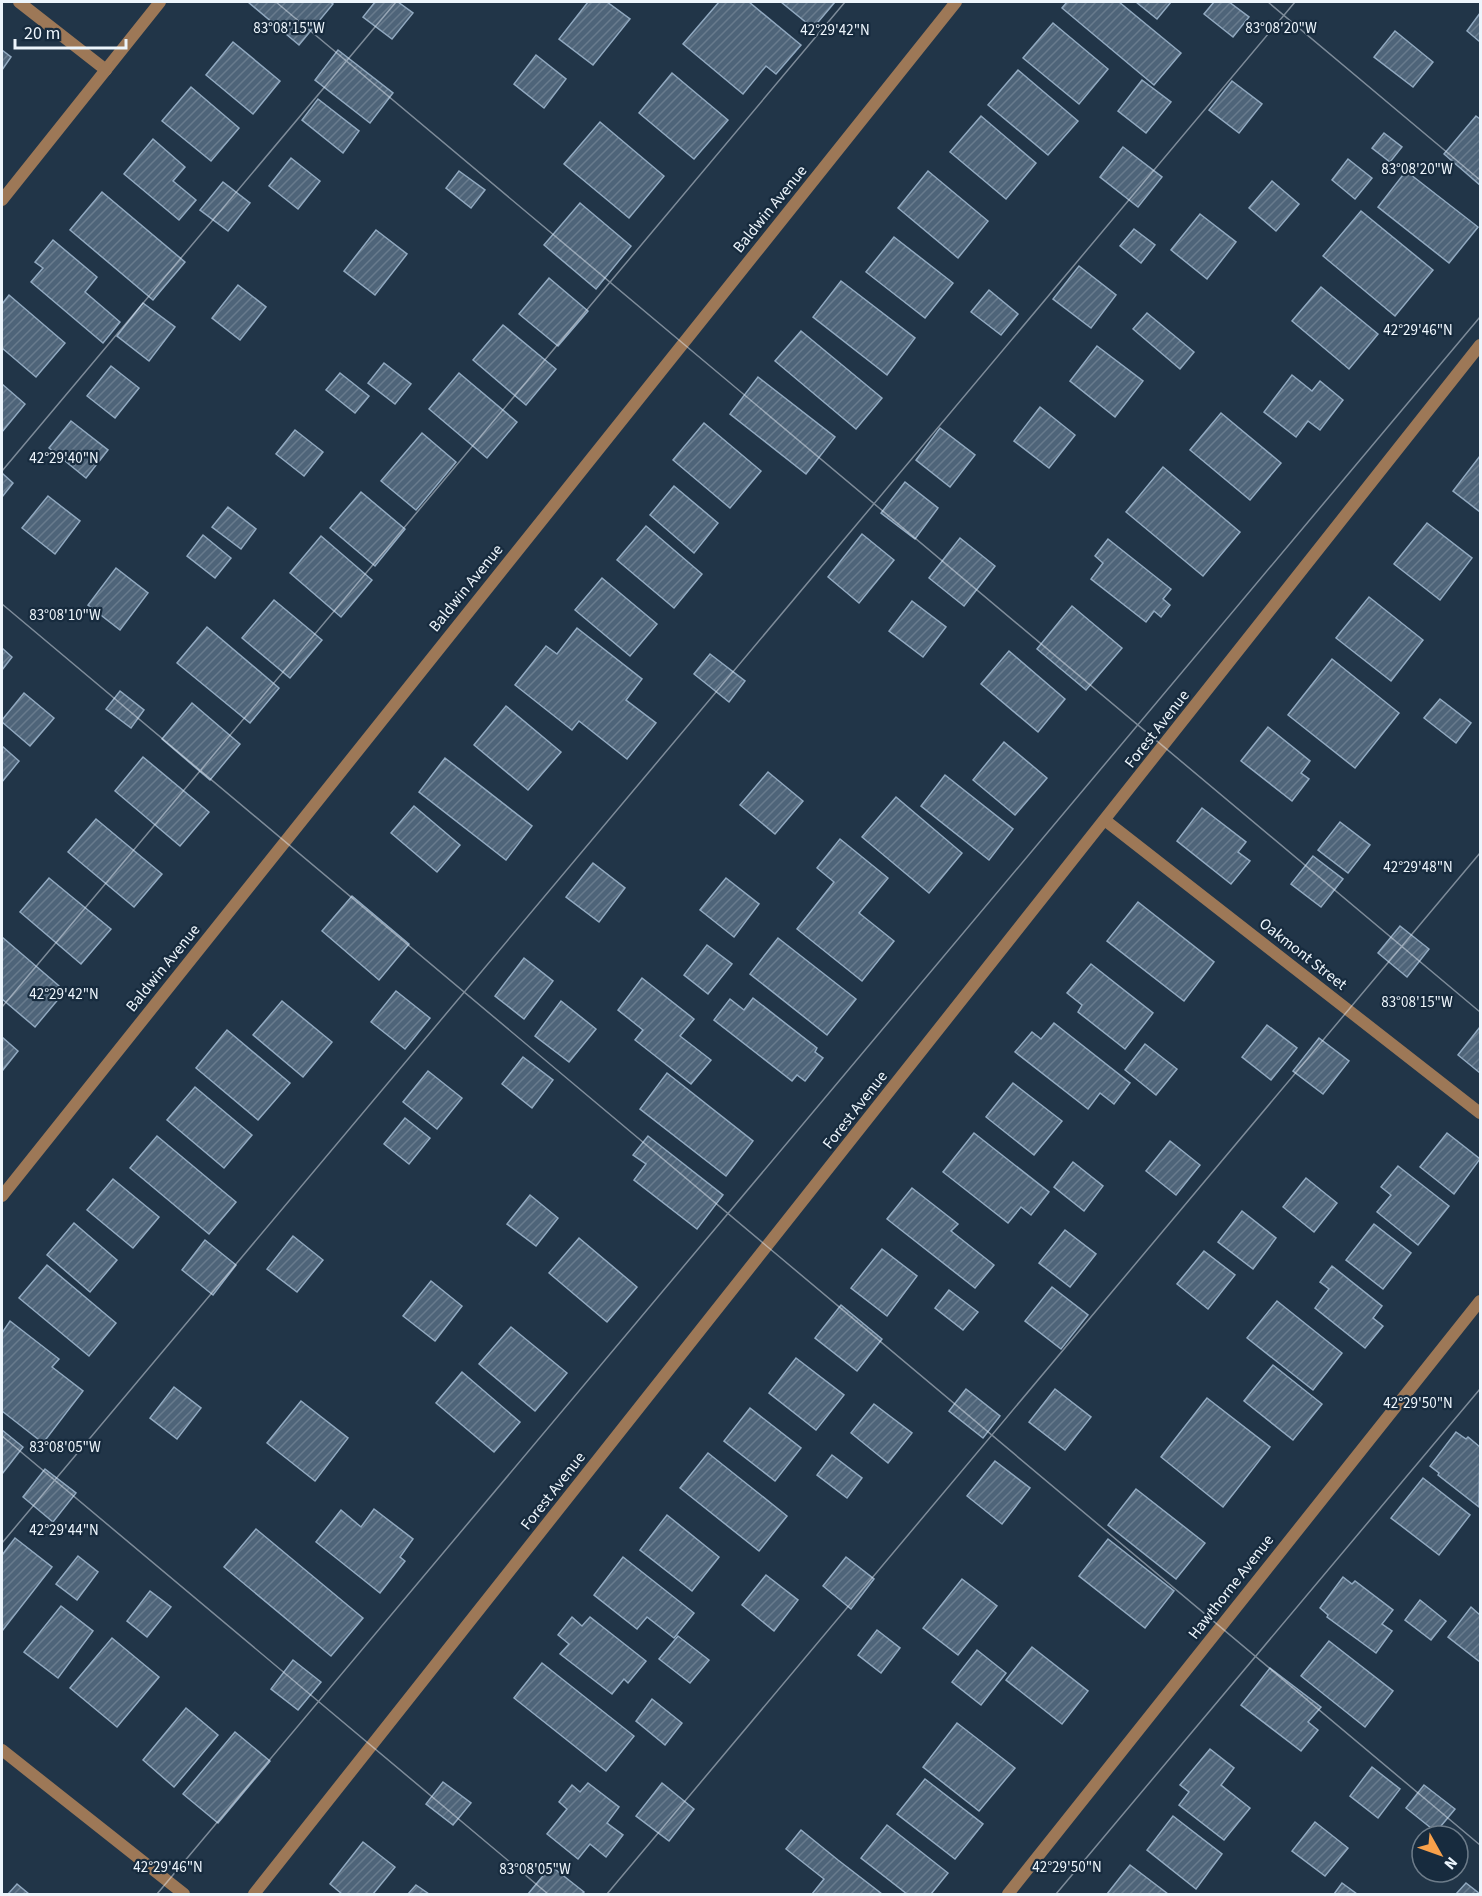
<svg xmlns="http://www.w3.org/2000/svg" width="1482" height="1896" viewBox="0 0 1482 1896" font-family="'Source Sans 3',sans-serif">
  <defs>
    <pattern id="building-hatch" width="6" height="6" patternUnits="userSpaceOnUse" patternTransform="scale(1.5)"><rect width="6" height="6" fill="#4e6479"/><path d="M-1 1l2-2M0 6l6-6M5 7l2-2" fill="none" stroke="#687b8d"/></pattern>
  </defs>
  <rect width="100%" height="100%" fill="#213548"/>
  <g fill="url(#building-hatch)" stroke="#91a9c0" stroke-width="1.5">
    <path d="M248,2H330L333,4L299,45Z"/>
    <path d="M375,2H398L413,13L392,39L363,17Z"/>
    <path d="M588,2H607L630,19L593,65L559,39Z"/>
    <path d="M719,2H749L801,45L776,74L766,66L743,94L683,44Z"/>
    <path d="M781,2H835L813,28Z"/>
    <path d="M1067,2H1119L1181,53L1154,85L1062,8Z"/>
    <path d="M1136,2H1171L1157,19Z"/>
    <path d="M1214,2H1229L1249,17L1233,37L1204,14Z"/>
    <path d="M1480,13V42L1467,31Z"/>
    <path d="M1053,23L1108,69L1079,104L1023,58Z"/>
    <path d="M1395,31L1433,62L1413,87L1374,57Z"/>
    <path d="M233,42L280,81L253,114L206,75Z"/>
    <path d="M2,50L11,57L2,70Z"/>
    <path d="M338,50L393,93L370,123L315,80Z"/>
    <path d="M536,55L566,79L544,108L514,84Z"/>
    <path d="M1018,70L1078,121L1048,155L988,105Z"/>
    <path d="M672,73L728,120L694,159L639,113Z"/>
    <path d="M1142,80L1171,102L1146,133L1118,111Z"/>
    <path d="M1232,81L1262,104L1239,133L1209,110Z"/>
    <path d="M191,87L239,128L211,161L162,121Z"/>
    <path d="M318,99L359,131L343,153L302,120Z"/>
    <path d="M981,116L1036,163L1006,199L950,152Z"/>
    <path d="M1476,116L1480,119V185L1444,154Z"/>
    <path d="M600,122L664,176L629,218L564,164Z"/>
    <path d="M1384,133L1402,147L1390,162L1372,148Z"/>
    <path d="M153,139L185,167L173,181L196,200L179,220L124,174Z"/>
    <path d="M1123,147L1162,177L1138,207L1100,177Z"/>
    <path d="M291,158L320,181L298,209L269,186Z"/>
    <path d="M1348,159L1372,178L1355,199L1332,180Z"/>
    <path d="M459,171L485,190L471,208L446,188Z"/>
    <path d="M928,171L988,221L958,258L898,208Z"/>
    <path d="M1406,171L1478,227L1449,263L1378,207Z"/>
    <path d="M1272,181L1299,204L1276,231L1249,208Z"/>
    <path d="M223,182L250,203L228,231L200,210Z"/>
    <path d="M102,192L185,262L153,300L70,230Z"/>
    <path d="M580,203L631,246L596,289L544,245Z"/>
    <path d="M1361,211L1433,270L1395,316L1323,256Z"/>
    <path d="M1200,214L1236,242L1207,279L1171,250Z"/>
    <path d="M1134,229L1155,245L1141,263L1120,246Z"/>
    <path d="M376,230L407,254L375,295L344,271Z"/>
    <path d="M894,237L953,283L925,318L866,272Z"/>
    <path d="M53,240L97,277L85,292L120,322L103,343L31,282L43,268L35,262Z"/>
    <path d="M1079,266L1116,295L1091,328L1053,299Z"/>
    <path d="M549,278L588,311L558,346L519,314Z"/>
    <path d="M841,281L915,338L887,375L813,317Z"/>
    <path d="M238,285L266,307L240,340L212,318Z"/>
    <path d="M1321,287L1378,334L1349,369L1292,321Z"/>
    <path d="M989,290L1018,314L1001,335L971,312Z"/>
    <path d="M9,295L65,343L36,377L2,348V304Z"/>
    <path d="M143,303L175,327L149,361L117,336Z"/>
    <path d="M1147,313L1194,352L1180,369L1133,329Z"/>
    <path d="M503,325L556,369L526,405L473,360Z"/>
    <path d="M801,331L882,398L856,429L775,361Z"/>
    <path d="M1097,346L1143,381L1115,417L1070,381Z"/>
    <path d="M384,363L411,384L395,404L368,383Z"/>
    <path d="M111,366L139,388L115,418L87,396Z"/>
    <path d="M340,373L369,396L355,413L326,390Z"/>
    <path d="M459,373L517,422L487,458L429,409Z"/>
    <path d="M1292,375L1312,391L1320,381L1343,400L1320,430L1308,421L1296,437L1264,412Z"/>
    <path d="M758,377L835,437L806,474L730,414Z"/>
    <path d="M2,384L25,404L2,432Z"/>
    <path d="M1040,407L1075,435L1049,468L1014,441Z"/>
    <path d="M1221,413L1281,463L1250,500L1190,450Z"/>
    <path d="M71,421L108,450L86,478L49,448Z"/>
    <path d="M704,423L761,471L730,508L673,460Z"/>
    <path d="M940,428L975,455L950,487L916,460Z"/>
    <path d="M295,430L323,452L304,476L276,454Z"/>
    <path d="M422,433L456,462L416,510L381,481Z"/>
    <path d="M1480,456V512L1453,491Z"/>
    <path d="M1163,467L1240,532L1203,576L1126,512Z"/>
    <path d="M2,473L13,483L2,497Z"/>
    <path d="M905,482L938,508L915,539L881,513Z"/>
    <path d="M674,486L718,523L694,553L650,515Z"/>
    <path d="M361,492L405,529L375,566L330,528Z"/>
    <path d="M48,496L80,521L55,554L22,528Z"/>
    <path d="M228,507L256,529L241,549L212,527Z"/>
    <path d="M1427,523L1472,558L1440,600L1394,564Z"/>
    <path d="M646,526L702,574L674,608L617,560Z"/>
    <path d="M862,534L894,560L859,603L828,577Z"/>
    <path d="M203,535L231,558L215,578L187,556Z"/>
    <path d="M321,536L372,580L341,617L290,573Z"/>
    <path d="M960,538L995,566L964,606L929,578Z"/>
    <path d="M1108,539L1171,589L1163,599L1170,605L1161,617L1154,611L1146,622L1091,579L1103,563L1095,556Z"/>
    <path d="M116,568L148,593L120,630L88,605Z"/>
    <path d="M602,578L657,624L630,656L575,610Z"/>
    <path d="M1369,597L1423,640L1391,681L1336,638Z"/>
    <path d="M274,600L322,640L290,678L242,638Z"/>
    <path d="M912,601L946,627L923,657L889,631Z"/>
    <path d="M1072,606L1122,648L1086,690L1037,649Z"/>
    <path d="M207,627L279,688L250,723L177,663Z"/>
    <path d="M577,628L642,679L626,700L656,723L627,759L579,721L572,730L515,685L546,646L557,654Z"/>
    <path d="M2,648L12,657L2,670Z"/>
    <path d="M1009,651L1065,699L1038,732L981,684Z"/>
    <path d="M710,654L745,681L729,702L694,674Z"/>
    <path d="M1332,659L1399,713L1355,768L1288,715Z"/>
    <path d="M120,691L144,710L131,728L106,709Z"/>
    <path d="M24,693L54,718L30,746L2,722V720Z"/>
    <path d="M1440,699L1471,723L1456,743L1424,718Z"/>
    <path d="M192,703L240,744L210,780L162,739Z"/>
    <path d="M506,706L561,752L528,790L474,745Z"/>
    <path d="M1268,727L1310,761L1301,773L1309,779L1292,801L1241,761Z"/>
    <path d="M1004,742L1047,778L1015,815L973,780Z"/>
    <path d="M2,746L19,761L2,782Z"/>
    <path d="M143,757L209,812L180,846L115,791Z"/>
    <path d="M445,758L532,826L506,860L419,792Z"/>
    <path d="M768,772L803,801L775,834L740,805Z"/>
    <path d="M945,775L1013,829L989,860L921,806Z"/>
    <path d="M896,797L962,853L929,893L862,837Z"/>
    <path d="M414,806L460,845L437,872L391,833Z"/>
    <path d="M1202,808L1246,842L1238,852L1250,861L1231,884L1177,841Z"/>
    <path d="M96,819L162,874L134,907L68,852Z"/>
    <path d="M1340,822L1370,845L1348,873L1318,850Z"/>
    <path d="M840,839L888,878L859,913L894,941L862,981L797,929L834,882L817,868Z"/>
    <path d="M1313,856L1343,879L1321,907L1291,884Z"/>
    <path d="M593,863L625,888L599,922L566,897Z"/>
    <path d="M49,878L111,929L81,964L20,912Z"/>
    <path d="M726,878L759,904L734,937L700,910Z"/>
    <path d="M352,896L409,944L379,980L322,931Z"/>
    <path d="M1138,902L1214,962L1184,1001L1107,941Z"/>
    <path d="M1400,926L1429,949L1407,977L1378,953Z"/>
    <path d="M2,937L65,991L35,1027L2,999Z"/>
    <path d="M778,938L856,999L827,1035L750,974Z"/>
    <path d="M707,945L732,964L708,994L684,975Z"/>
    <path d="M524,958L553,981L524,1019L495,996Z"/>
    <path d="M1091,964L1153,1013L1125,1049L1078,1012L1082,1005L1067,993Z"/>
    <path d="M642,978L694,1019L680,1036L711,1060L691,1084L635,1040L643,1030L618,1010Z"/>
    <path d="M396,991L430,1018L405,1049L371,1022Z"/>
    <path d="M753,998L817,1048L815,1052L823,1058L805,1081L797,1075L792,1081L714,1020L730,999L744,1010Z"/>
    <path d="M282,1001L332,1042L303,1077L253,1035Z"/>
    <path d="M561,1001L596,1029L569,1062L535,1036Z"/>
    <path d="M1054,1023L1130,1083L1114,1104L1100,1093L1088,1109L1015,1052L1032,1032L1041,1039Z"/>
    <path d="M1267,1025L1297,1048L1271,1080L1242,1057Z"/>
    <path d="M1480,1027V1073L1458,1055Z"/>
    <path d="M227,1030L290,1083L258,1120L196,1068Z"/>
    <path d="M2,1037L18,1051L2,1071Z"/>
    <path d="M1319,1038L1349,1061L1323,1094L1293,1071Z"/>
    <path d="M1145,1044L1177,1069L1156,1095L1125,1070Z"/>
    <path d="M523,1057L553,1080L532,1108L502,1084Z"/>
    <path d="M428,1071L462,1098L437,1129L403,1102Z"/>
    <path d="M667,1073L753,1141L726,1176L640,1109Z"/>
    <path d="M1013,1083L1062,1121L1034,1155L986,1117Z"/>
    <path d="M195,1087L252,1135L224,1168L167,1120Z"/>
    <path d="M405,1118L430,1138L409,1164L384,1144Z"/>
    <path d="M974,1133L1049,1192L1031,1215L1021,1207L1008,1223L943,1172Z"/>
    <path d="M1447,1133L1480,1159L1454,1194L1420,1167Z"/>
    <path d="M157,1136L236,1202L209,1234L130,1168Z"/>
    <path d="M648,1136L723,1195L697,1229L634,1180L646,1164L633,1155Z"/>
    <path d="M1170,1141L1200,1165L1176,1195L1146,1171Z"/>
    <path d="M1073,1162L1103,1186L1084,1211L1054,1187Z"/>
    <path d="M1398,1166L1449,1206L1418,1245L1377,1212L1391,1195L1381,1187Z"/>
    <path d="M1306,1178L1337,1203L1314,1232L1283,1207Z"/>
    <path d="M113,1179L159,1217L133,1248L87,1210Z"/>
    <path d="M912,1188L958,1224L951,1231L994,1265L975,1288L887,1219Z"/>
    <path d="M530,1195L558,1218L536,1246L507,1224Z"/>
    <path d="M1242,1211L1276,1238L1253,1269L1218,1242Z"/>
    <path d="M74,1223L117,1260L90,1292L47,1255Z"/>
    <path d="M1374,1224L1411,1253L1383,1289L1346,1260Z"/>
    <path d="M1065,1230L1096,1254L1070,1287L1039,1263Z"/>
    <path d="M293,1236L323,1260L297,1292L267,1269Z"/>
    <path d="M579,1238L637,1287L607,1322L549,1273Z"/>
    <path d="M205,1240L236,1265L213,1295L182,1270Z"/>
    <path d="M882,1249L917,1276L887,1316L851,1288Z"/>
    <path d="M1204,1251L1235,1275L1208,1309L1177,1284Z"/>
    <path d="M47,1265L116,1323L89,1356L19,1298Z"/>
    <path d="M1332,1266L1382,1306L1373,1318L1383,1326L1365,1348L1315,1308L1329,1289L1320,1282Z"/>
    <path d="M431,1281L462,1306L435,1341L403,1316Z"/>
    <path d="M1052,1287L1088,1315L1061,1349L1025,1321Z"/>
    <path d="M949,1290L978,1312L963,1330L935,1308Z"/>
    <path d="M1277,1301L1342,1353L1313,1390L1247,1338Z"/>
    <path d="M841,1305L882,1339L857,1371L815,1338Z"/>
    <path d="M10,1321L59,1359L52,1367L83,1391L43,1443L2,1411V1333Z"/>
    <path d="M511,1327L567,1373L535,1411L479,1364Z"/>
    <path d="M796,1358L844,1395L816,1430L769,1393Z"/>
    <path d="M1273,1365L1322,1404L1293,1440L1244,1401Z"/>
    <path d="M462,1372L520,1422L494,1452L436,1403Z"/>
    <path d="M174,1387L201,1408L177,1439L150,1418Z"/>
    <path d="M966,1389L1000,1416L983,1438L949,1411Z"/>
    <path d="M1055,1389L1091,1417L1065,1450L1029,1422Z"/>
    <path d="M1207,1398L1270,1447L1223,1507L1161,1457Z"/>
    <path d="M301,1401L348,1438L315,1481L267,1443Z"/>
    <path d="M874,1404L912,1433L888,1463L851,1433Z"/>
    <path d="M750,1408L801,1448L775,1481L724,1441Z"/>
    <path d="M2,1430L23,1447L2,1474Z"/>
    <path d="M1456,1432L1466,1439L1468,1437L1480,1447L1479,1507L1438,1475L1439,1473L1430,1466Z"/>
    <path d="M708,1453L787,1516L759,1551L680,1488Z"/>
    <path d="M832,1455L862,1478L847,1498L817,1475Z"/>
    <path d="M995,1461L1030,1488L1002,1524L967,1496Z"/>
    <path d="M45,1469L76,1493L53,1522L23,1497Z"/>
    <path d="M1423,1478L1470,1515L1439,1555L1391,1518Z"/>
    <path d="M1136,1489L1205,1543L1176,1579L1108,1525Z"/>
    <path d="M374,1509L413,1539L400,1557L405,1561L380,1593L316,1542L341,1510L361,1527Z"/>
    <path d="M667,1515L719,1557L692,1591L640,1550Z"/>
    <path d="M256,1529L363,1618L331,1656L224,1567Z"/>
    <path d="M15,1538L52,1567L2,1631V1555Z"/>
    <path d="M1108,1539L1174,1591L1145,1628L1079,1576Z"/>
    <path d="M78,1556L98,1572L77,1600L56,1584Z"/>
    <path d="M623,1557L694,1613L674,1638L647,1617L637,1629L594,1595Z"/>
    <path d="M846,1557L874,1579L851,1609L823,1586Z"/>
    <path d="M766,1575L798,1600L774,1631L742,1605Z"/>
    <path d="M1343,1577L1352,1584L1355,1581L1393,1610L1382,1624L1392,1631L1376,1653L1327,1617L1328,1615L1320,1608Z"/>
    <path d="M962,1579L997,1606L958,1655L923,1628Z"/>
    <path d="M150,1591L171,1607L147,1637L127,1621Z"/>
    <path d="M1420,1600L1446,1621L1431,1640L1405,1620Z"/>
    <path d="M61,1606L93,1631L58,1678L24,1652Z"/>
    <path d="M1471,1607L1480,1615V1662L1448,1637Z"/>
    <path d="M572,1617L582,1626L590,1617L646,1661L628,1683L624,1679L612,1694L560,1654L569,1644L558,1635Z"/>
    <path d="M877,1630L900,1648L881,1673L858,1655Z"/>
    <path d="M678,1636L709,1660L690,1683L659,1659Z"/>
    <path d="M112,1638L159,1677L117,1727L70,1688Z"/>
    <path d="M1329,1641L1393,1691L1365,1727L1301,1676Z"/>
    <path d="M1032,1647L1088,1691L1062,1724L1006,1680Z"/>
    <path d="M977,1650L1006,1673L981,1705L952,1682Z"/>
    <path d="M293,1660L321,1682L298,1710L271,1689Z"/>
    <path d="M542,1663L634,1736L606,1771L514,1698Z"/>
    <path d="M1270,1668L1321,1707L1308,1722L1318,1730L1301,1751L1241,1705Z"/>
    <path d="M652,1699L682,1723L665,1745L636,1721Z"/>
    <path d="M186,1708L218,1735L174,1787L143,1760Z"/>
    <path d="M957,1723L1015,1768L979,1811L923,1767Z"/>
    <path d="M235,1732L270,1761L218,1823L183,1794Z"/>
    <path d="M1210,1749L1234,1768L1221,1785L1250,1808L1224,1840L1179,1805L1189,1792L1180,1785Z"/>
    <path d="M1372,1767L1400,1789L1378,1818L1350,1796Z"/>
    <path d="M925,1779L983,1824L955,1859L897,1814Z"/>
    <path d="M443,1782L471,1803L453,1825L426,1804Z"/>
    <path d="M588,1783L619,1807L607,1823L623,1835L606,1857L590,1844L578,1859L547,1834L567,1809L559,1802L572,1785L580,1792Z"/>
    <path d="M662,1783L694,1809L669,1841L636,1816Z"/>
    <path d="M1424,1785L1455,1809L1436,1832L1406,1808Z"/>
    <path d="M1173,1816L1222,1854L1196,1889L1147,1850Z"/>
    <path d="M1315,1822L1348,1848L1325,1876L1292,1851Z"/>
    <path d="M887,1825L948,1873L931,1894H907L861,1858Z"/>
    <path d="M801,1830L838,1860L882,1894H812L824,1879L786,1849Z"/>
    <path d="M363,1842L395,1867L373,1894H342L330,1884Z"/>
    <path d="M1130,1865L1168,1894H1107Z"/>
    <path d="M551,1866L584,1892L582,1894H528Z"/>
    <path d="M1342,1883L1357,1894H1334Z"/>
    <path d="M1466,1883L1480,1894H1456Z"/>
    <path d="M17,1884L29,1894H8Z"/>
    <path d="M416,1885L429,1894H408Z"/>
  </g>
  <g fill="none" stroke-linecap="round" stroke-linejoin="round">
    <g stroke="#9d7857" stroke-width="12">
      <path d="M19,2L106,70"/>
      <path d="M2,200L160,2"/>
      <path d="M1106,821L1480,1113"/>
      <path d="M2,1196L956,2"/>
      <path d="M2,1750L184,1894"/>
      <path d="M254,1894L1480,345"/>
      <path d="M1008,1894L1480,1301"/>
    </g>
  </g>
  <path fill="none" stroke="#edf5fc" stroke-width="1.5" stroke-opacity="0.45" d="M276,2L1480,1012M1268,2L1480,180M2,471L396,2M2,604L1480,1845M2,1007L845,2M2,1436L548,1894M2,1543L1295,2M157,1894L1480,317M607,1894L1480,853M1056,1894L1480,1389"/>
  <g text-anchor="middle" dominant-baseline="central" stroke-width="4.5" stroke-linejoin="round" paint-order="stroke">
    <g font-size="16" fill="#edf5fc" stroke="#172b3e">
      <text transform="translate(770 209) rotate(-51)">Baldwin Avenue</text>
      <text transform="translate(466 588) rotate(-51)">Baldwin Avenue</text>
      <text transform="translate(1157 729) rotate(-52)">Forest Avenue</text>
      <text transform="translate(1303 954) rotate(38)">Oakmont Street</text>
      <text transform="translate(163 968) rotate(-51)">Baldwin Avenue</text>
      <text transform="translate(855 1110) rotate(-52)">Forest Avenue</text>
      <text transform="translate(553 1491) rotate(-52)">Forest Avenue</text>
      <text transform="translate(1231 1587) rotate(-52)">Hawthorne Avenue</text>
    </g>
  </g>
  <g font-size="15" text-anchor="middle" fill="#edf5fc" stroke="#172b3e" stroke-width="4.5" stroke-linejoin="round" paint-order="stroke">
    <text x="1281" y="33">83°08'20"W</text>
    <text x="289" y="33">83°08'15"W</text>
    <text x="835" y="35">42°29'42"N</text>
    <text x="1417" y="174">83°08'20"W</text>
    <text x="1418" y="335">42°29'46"N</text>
    <text x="64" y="463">42°29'40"N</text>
    <text x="65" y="620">83°08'10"W</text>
    <text x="1418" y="872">42°29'48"N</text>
    <text x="64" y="999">42°29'42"N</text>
    <text x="1417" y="1007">83°08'15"W</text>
    <text x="1418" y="1408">42°29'50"N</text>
    <text x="65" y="1452">83°08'05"W</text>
    <text x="64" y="1535">42°29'44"N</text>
    <text x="168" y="1872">42°29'46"N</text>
    <text x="1067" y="1872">42°29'50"N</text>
    <text x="535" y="1874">83°08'05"W</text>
  </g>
  <rect width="1482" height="1896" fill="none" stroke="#edf5fc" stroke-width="6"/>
  <g transform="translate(1440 1854) rotate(130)"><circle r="28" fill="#172b3e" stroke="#6d7c8a" stroke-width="1.5"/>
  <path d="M0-4.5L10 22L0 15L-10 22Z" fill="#f8a14b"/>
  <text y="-9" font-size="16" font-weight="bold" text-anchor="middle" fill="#edf5fc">N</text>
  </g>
  <path d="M15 39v9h111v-9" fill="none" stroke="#edf5fc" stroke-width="3"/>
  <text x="24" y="39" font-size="18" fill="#edf5fc" stroke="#172b3e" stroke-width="4.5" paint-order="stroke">20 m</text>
</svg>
